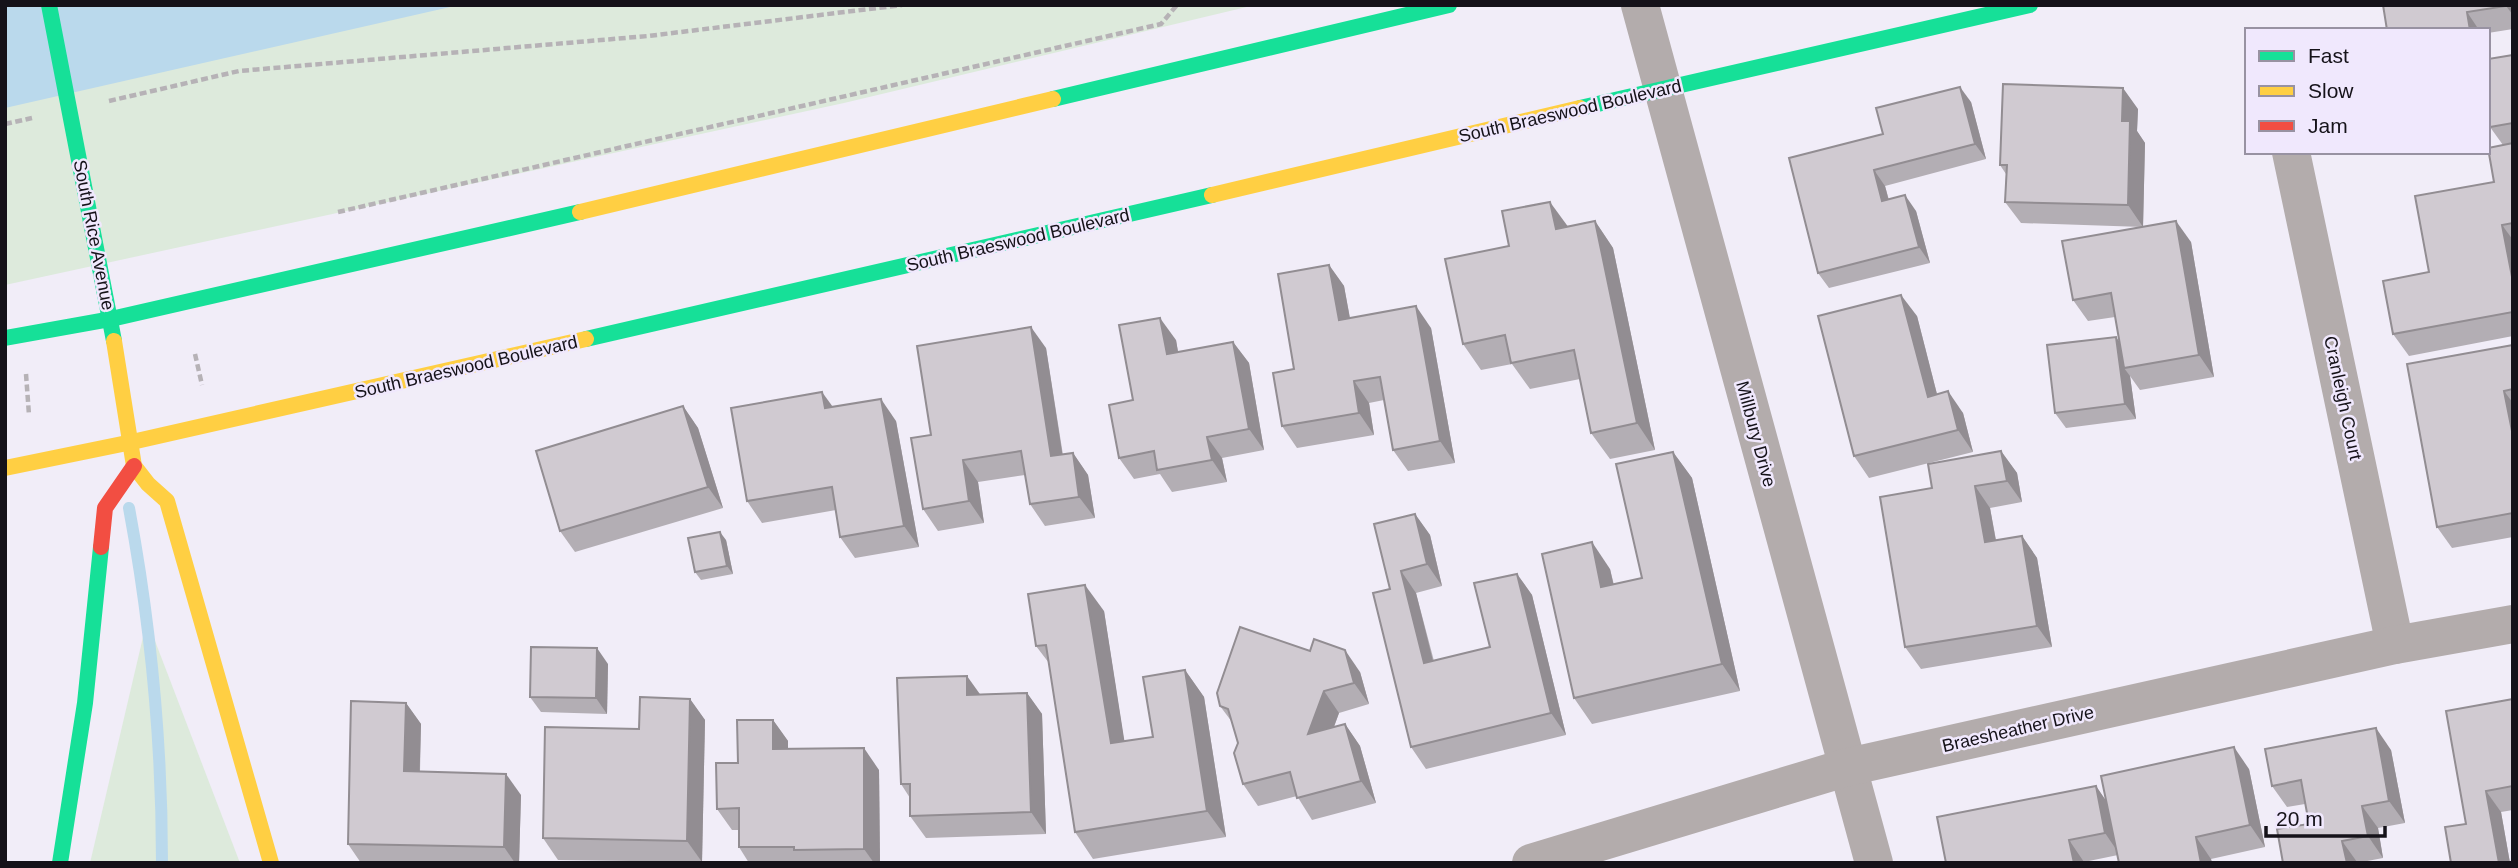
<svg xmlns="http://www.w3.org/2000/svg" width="2518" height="868" viewBox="0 0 2518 868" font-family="Helvetica,sans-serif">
  <rect width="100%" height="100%" fill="#f1edf8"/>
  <g fill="#ddeadc">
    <path d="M5,5H1255L844,103L5,285Z"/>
    <path d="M147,620L240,863H90Z"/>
  </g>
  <path fill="#bad9ec" d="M5,5H459L5,108Z"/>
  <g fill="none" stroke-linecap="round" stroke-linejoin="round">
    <path stroke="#bad9ec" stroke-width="12" d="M129,508C151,626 162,743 162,863"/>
    <g stroke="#b6b2b6" stroke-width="4.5" stroke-dasharray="7 3.5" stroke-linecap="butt">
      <path d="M109,101L239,71L648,36L902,5"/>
      <path d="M5,124L32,118"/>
      <path d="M338,212L1161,24L1177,5"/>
      <path d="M195,354L202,385"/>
      <path d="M26,374L29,415"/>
    </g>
    <g stroke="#b3acac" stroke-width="38">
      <path d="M1640,5L1874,863"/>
      <path d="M2291,152L2395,645"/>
      <path d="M1531,863L1848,767L2395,645L2513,624"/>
    </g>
    <g stroke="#16e098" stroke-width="16">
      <path d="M49,5L114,341"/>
      <path d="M1053,99L1449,5"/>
      <path d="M1580,108L2030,5"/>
      <path d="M5,338L111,319L580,212"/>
      <path d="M586,339L1212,195"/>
      <path d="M60,863L85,703L101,547"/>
    </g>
    <g stroke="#ffcf43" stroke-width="16">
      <path d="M1212,195L1580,108"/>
      <path d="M580,212L1053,99"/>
      <path d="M114,341L134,466L148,484L167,501L271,863"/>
      <path d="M5,468L132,442L586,339"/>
    </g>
    <path stroke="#f24e42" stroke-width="16" d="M101,547L105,508L134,466"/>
  </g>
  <g fill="#b3aeb4">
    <path d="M2383,5H2513V29L2488,33V30H2387Z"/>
    <path d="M2513,55V336L2409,356L2393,334L2429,272L2494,182L2503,145L2490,127Z"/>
    <path d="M1971,102L1986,159L1885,186L1889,200L1916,211L1930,263L1829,288L1818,273L1883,134Z"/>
    <path d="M2138,109L2137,131L2145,143L2143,227L2191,242L2214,377L2140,390L2130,376L2136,419L2066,428L2055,413L2120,342L2115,317L2088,321L2073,300L2143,227L2021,223L2005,202L2006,174L2000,165Z"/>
    <path d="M1595,221L1613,248L1655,450L1610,459L1591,433L1580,379L1530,389L1512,364L1481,370L1463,344L1509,246L1568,227Z"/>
    <path d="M1329,265L1344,286L1350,318L1431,328L1455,463L1408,471L1393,450L1384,400L1369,403L1374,435L1297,448L1282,426L1294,369Z"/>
    <path d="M1917,316L1937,394L1963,413L1973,452L1869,478L1854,456Z"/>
    <path d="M1176,340L1178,352L1233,342L1249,363L1264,450L1222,458L1227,482L1172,492L1160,474L1134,479L1119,458L1133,400Z"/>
    <path d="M2513,345V537L2452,548L2437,527Z"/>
    <path d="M1046,348L1063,455L1073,453L1088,475L1095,518L1045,526L1030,504L1025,475L978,482L984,523L938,531L923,509L931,435Z"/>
    <path d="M683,406L698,428L723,508L575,552L560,531Z"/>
    <path d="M833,407L896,421L919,547L855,558L840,537L836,510L762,523L747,501Z"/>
    <path d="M2001,451L2017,473L2022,502L1990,508L1996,540L2022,536L2037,558L2052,647L1921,669L1905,647L1932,488Z"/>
    <path d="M1673,452L1692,478L1740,691L1592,724L1574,698L1610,569L1614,585L1642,578Z"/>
    <path d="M1415,514L1430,535L1442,586L1416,593L1434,661L1490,647L1517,574L1532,595L1566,735L1426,769L1411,747L1390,589Z"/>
    <path d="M726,540L733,574L701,580L695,572Z"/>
    <path d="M1104,611L1124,741L1153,737L1185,670L1204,697L1226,837L1093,859L1075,832L1049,663L1036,646Z"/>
    <path d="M608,664L607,714L541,712L530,697Z"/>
    <path d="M1360,672L1369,704L1339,713L1334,727L1345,724L1360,746L1376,803L1312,820L1297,796L1258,806L1243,784L1238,743L1232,722L1220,706Z"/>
    <path d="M1027,693L1042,714L1046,834L926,838L910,816V798L901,784L980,694Z"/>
    <path d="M690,699L705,720L702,862L558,860L543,838L639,729Z"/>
    <path d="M2513,699V810L2501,812L2510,863H2451Z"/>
    <path d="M406,703L421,724L420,772L521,795L519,863H361L348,844Z"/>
    <path d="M773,720L788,741V749L879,770L880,863H749L739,847V830H732L717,809L738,763Z"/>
    <path d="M2391,750L2405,823L2378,828L2383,858L2357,863L2309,824L2305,804L2287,807L2272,786Z"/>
    <path d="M2249,769L2265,847L2211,859L2212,863H2119L2118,855L2084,862L1946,863L2096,786L2106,801Z"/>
  </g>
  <g fill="#928d92">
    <path d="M2513,5V15L2506,6Z"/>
    <path d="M2467,12L2479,30H2470Z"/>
    <path d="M1960,87L1971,102L1986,159L1975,144Z"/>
    <path d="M2123,88L2138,109L2137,131L2145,143L2143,227L2128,205L2122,121Z"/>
    <path d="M1874,170L1885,186L1893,217L1882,201Z"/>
    <path d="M1905,195L1916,211L1930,263L1919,247Z"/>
    <path d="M1550,202L1569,228L1556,229Z"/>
    <path d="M1595,221L1613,248L1655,450L1637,423Z"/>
    <path d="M2176,221L2191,242L2214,377L2199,355Z"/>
    <path d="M2502,225L2513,240V282Z"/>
    <path d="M1329,265L1344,286L1354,341L1339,320Z"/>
    <path d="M1901,295L1917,316L1943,418L1928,397Z"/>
    <path d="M1416,306L1431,328L1455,463L1440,441Z"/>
    <path d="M1160,318L1176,340L1182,375L1167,354Z"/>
    <path d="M1031,327L1046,348L1066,478L1051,456Z"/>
    <path d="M2116,337L2127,352L2124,368L2130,376L2136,419L2125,404Z"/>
    <path d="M1233,342L1249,363L1264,450L1249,429Z"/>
    <path d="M1354,381L1369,403L1374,435L1359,413Z"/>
    <path d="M1948,391L1963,413L1973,452L1958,430Z"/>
    <path d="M2504,391L2513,403V436Z"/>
    <path d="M822,392L838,414L825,408Z"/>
    <path d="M881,399L896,421L919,547L904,526Z"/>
    <path d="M683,406L698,428L723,508L708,487Z"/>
    <path d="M1207,437L1222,458L1227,482L1212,460Z"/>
    <path d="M2001,451L2017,473L2022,502L2007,481Z"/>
    <path d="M1673,452L1692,478L1740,691L1722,664Z"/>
    <path d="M1073,453L1088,475L1095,518L1079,497Z"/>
    <path d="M963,460L978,482L984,523L969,501Z"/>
    <path d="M1975,486L1990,508L2000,564L1985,542Z"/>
    <path d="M1415,514L1430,535L1442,586L1427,564Z"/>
    <path d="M720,532L726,540L733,574L727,566Z"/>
    <path d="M2022,536L2037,558L2052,647L2037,626Z"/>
    <path d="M1592,542L1610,569L1620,614L1601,587Z"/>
    <path d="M1401,571L1416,593L1439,685L1424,663Z"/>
    <path d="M1517,574L1532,595L1566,735L1551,713Z"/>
    <path d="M1085,585L1104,611L1129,770L1111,743Z"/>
    <path d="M597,648L608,664L607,714L596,698Z"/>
    <path d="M1345,650L1360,672L1369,704L1354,683Z"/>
    <path d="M1185,670L1204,697L1226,837L1207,811Z"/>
    <path d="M967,676L982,697L967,695Z"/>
    <path d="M1324,691L1339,713L1323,756L1308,734Z"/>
    <path d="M1027,693L1042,714L1046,834L1031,812Z"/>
    <path d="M690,699L705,720L702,862L687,841Z"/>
    <path d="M406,703L421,724L419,793L404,771Z"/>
    <path d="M773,720L788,741V770L773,749Z"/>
    <path d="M1345,724L1360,746L1376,803L1361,781Z"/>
    <path d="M2376,728L2391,750L2405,823L2389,801Z"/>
    <path d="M2234,747L2249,769L2265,847L2250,825Z"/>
    <path d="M864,748L879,770L880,863H874L864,849Z"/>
    <path d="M506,774L521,795L519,863H515L504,847Z"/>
    <path d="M2096,786L2111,808L2120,855L2105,833Z"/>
    <path d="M2486,791L2501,812L2510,863H2499Z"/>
    <path d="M2362,806L2378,828L2383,858L2368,836Z"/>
    <path d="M2196,837L2211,859L2212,863H2201Z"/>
    <path d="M2069,840L2084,862L2085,863H2074Z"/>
    <path d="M2342,841L2357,862L2347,863Z"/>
  </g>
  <g fill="#d0cad1" stroke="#928d92" stroke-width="2">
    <path d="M2383,5H2506V6L2467,12L2470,30H2387Z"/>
    <path d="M2513,55V123L2490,127L2488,116V59Z"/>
    <path d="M2003,84L2123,88L2122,121H2130L2128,205L2005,202L2007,165H2000Z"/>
    <path d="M1960,87L1975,144L1874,170L1882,201L1905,195L1919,247L1818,273L1789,158L1883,134L1876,108Z"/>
    <path d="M2513,143V223L2502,225L2513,282V312L2393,334L2383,281L2429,272L2415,196L2494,182L2488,148Z"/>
    <path d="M1550,202L1556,229L1595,221L1637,423L1591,433L1574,350L1511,363L1505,335L1463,344L1445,259L1509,246L1502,211Z"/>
    <path d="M2176,221L2199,355L2124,368L2111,293L2073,300L2062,241Z"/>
    <path d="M1329,265L1339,320L1416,306L1440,441L1393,450L1380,377L1354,381L1359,413L1282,426L1273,373L1294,369L1278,274Z"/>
    <path d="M1901,295L1928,397L1948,391L1958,430L1854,456L1818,316Z"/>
    <path d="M1160,318L1167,354L1233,342L1249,429L1207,437L1212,460L1157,470L1154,451L1119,458L1109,405L1133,400L1119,325Z"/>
    <path d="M1031,327L1051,456L1073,453L1079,497L1030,504L1021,451L963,460L969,501L923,509L911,438L931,435L917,346Z"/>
    <path d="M2116,337L2125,404L2055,413L2047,345Z"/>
    <path d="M2513,345V389L2504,391L2513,436V513L2437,527L2407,364Z"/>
    <path d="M822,392L825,408L881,399L904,526L840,537L832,487L747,501L731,408Z"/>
    <path d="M683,406L708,487L560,531L536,451Z"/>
    <path d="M2001,451L2007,481L1975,486L1985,542L2022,536L2037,626L1905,647L1880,497L1932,488L1928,464Z"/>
    <path d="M1673,452L1722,664L1574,698L1542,554L1592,542L1601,587L1642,578L1616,464Z"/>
    <path d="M1415,514L1427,564L1401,571L1424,663L1490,647L1474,583L1517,574L1551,713L1411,747L1373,593L1390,589L1374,524Z"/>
    <path d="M720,532L727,566L695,572L688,538Z"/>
    <path d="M1085,585L1111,743L1153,737L1143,677L1185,670L1207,811L1075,832L1046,645L1036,646L1028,594Z"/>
    <path d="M1240,627L1310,651L1314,639L1345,650L1354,683L1324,691L1308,734L1345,724L1361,781L1297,798L1290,772L1243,784L1234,753L1238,743L1228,709L1220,706L1217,693Z"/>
    <path d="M531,647L597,648L596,698L530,697Z"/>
    <path d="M967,676V695L1027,693L1031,812L910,816V784H901L897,678Z"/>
    <path d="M640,697L690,699L687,841L543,838L545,727L639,729Z"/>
    <path d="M2513,699V786L2486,791L2499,863H2451L2445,827L2466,824L2446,711Z"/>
    <path d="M351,701L406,703L404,771L506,774L504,847L348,844Z"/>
    <path d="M737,720H773V749L864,748V849L794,850V847H739V808L717,809L716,763H738Z"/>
    <path d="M2376,728L2389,801L2362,806L2368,836L2342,841L2347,863H2283L2277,829L2309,824L2301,780L2272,786L2265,749Z"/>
    <path d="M2234,747L2250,825L2196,837L2201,863H2119L2101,776Z"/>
    <path d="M2096,786L2105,833L2069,840L2074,863H1946L1937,817Z"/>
  </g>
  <g text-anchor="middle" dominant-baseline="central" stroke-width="5" stroke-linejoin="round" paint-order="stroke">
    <g font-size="18" fill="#151219" stroke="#f0e8fd">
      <text transform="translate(1570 111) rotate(-13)">South Braeswood Boulevard</text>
      <text transform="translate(94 235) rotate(79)">South Rice Avenue</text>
      <text transform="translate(1018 240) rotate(-13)">South Braeswood Boulevard</text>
      <text transform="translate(466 367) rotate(-13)">South Braeswood Boulevard</text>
      <text transform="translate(2343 398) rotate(78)">Cranleigh Court</text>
      <text transform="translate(1756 434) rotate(75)">Millbury Drive</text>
      <text transform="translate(2018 729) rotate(-13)">Braesheather Drive</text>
    </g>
  </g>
  <rect width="2518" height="868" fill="none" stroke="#151219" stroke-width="14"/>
  <rect x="2245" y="28" width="245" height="126" fill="#f0e8fd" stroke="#9892a2" stroke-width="2"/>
  <rect x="2259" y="51" width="35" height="10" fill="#16e098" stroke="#9892a2" stroke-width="2"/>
  <text x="2308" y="63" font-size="21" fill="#151219">Fast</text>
  <rect x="2259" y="86" width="35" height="10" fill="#ffcf43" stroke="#9892a2" stroke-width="2"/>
  <text x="2308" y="98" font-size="21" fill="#151219">Slow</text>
  <rect x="2259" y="121" width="35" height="10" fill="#f24e42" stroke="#9892a2" stroke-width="2"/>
  <text x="2308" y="133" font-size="21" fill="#151219">Jam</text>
  <path d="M2266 826v10h119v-10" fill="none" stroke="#151219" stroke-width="3.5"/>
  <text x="2276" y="826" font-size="21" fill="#151219" stroke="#f0e8fd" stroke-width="5" paint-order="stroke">20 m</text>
</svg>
